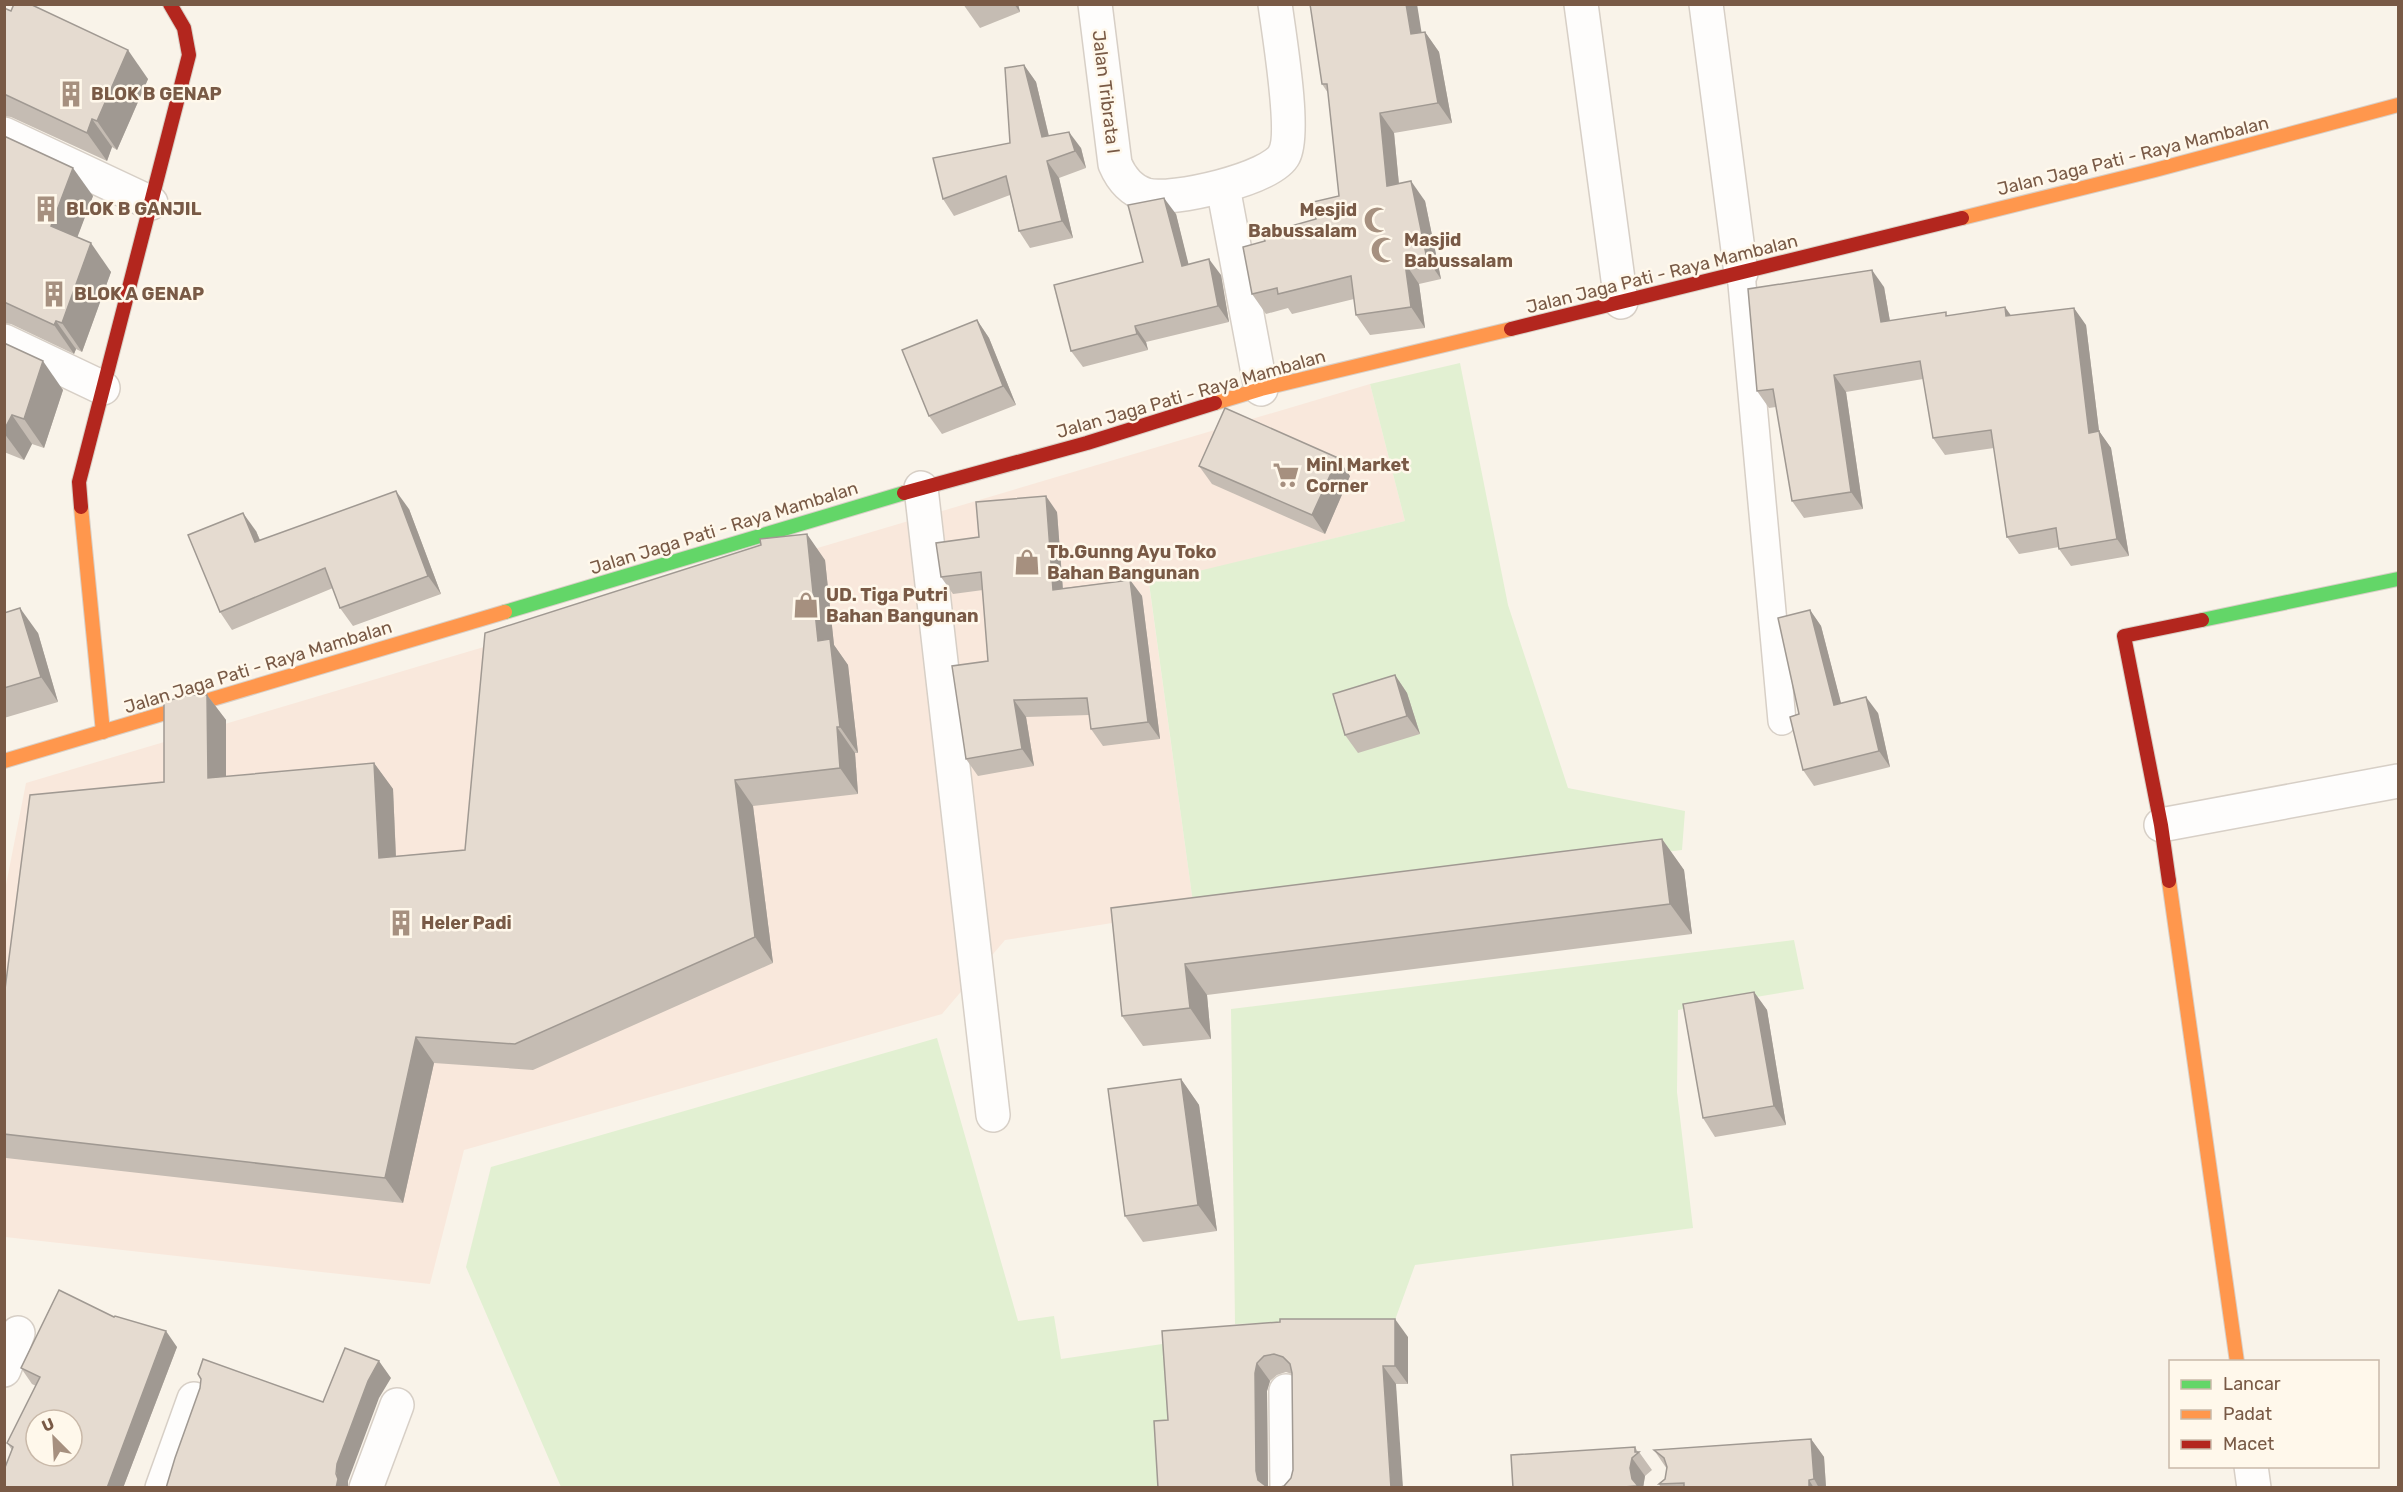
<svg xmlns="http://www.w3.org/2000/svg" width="2403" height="1492" viewBox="0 0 2403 1492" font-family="Rubik,sans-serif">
  <rect width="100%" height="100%" fill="#f9f3e9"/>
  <path fill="#f9e8dc" d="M1370,384L1405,521L1149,584L1194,910L1005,940L942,1014L464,1150L430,1284L5,1237L4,895L26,783Z"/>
  <g fill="#e2f0d2">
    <path d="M1460,363L1508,605L1568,788L1685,811L1682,850L1194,910L1149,583L1405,521L1370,384Z"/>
    <path d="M1794,940L1804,989L1678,1010L1677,1092L1693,1228L1415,1265L1395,1320L1235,1324L1231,1009Z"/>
    <path d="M937,1038L1018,1321L1054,1316L1061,1359L1169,1343L1170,1487H561L466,1267L491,1167Z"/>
  </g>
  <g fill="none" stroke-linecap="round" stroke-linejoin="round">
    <g stroke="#d7cfc6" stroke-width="30">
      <path id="lane" d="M1741,273L1782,721"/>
    </g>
    <g stroke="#d7cfc6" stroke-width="36">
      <g id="street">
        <path d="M1095,4L1115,164C1121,178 1130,190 1146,195C1171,202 1272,179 1284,155C1296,134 1279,34 1275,4"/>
        <path d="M1581,4L1621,302"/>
        <path d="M1706,4L1741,273"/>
        <path d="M4,134L151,203"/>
        <path d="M1223,187L1261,389"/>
        <path d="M4,341L103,388"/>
        <path d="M921,488L993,1115"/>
        <path d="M2161,825L2398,781"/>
        <path d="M4,1370L18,1333"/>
        <path d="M1286,1391L1287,1488"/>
        <path d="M2251,1466L2254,1488"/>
        <path d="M162,1488L194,1399"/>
        <path d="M366,1488L397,1405"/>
      </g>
    </g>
    <g stroke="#d8cfc6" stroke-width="16">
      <g id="fast">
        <path d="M505,612L904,493"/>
        <path d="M2202,620L2398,579"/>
      </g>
    </g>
    <g stroke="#d8cfc6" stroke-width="16">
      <g id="slow">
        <path d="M1962,218L2155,170L2398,105"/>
        <path d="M1215,403L1261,389L1511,329"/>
        <path d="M81,507L103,732"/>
        <path d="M4,761L505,612"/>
        <path d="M2169,881L2237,1362"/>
      </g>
    </g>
    <g stroke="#d8cfc6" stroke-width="16">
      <g id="jam">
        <path d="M1511,329L1962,218"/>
        <path d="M904,493L1087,443L1215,403"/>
        <path d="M81,507L79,482L189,55L184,28L170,4"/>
        <path d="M2169,881L2161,825L2124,636L2202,620"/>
      </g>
    </g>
    <use href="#lane" stroke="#fefdfc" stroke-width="27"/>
    <use href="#street" stroke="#fefdfc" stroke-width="33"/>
    <use href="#fast" stroke="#63d668" stroke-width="14"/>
    <use href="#slow" stroke="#ff974d" stroke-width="14"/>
    <use href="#jam" stroke="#b3261e" stroke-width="14"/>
  </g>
  <g fill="#c5bcb3">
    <path d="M963,4H1018L1020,12L980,28Z"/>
    <path d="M4,8L148,79L117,150L112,147L107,161L11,117L4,116Z"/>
    <path d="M1422,32H1425L1439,52L1452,123L1394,133L1399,184L1425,201L1441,279L1419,284L1425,328L1370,335L1356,315L1354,299L1292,314L1288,308L1266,314L1252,294L1265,241L1316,219L1339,196L1328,93L1322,84Z"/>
    <path d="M1024,65L1036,82L1049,136L1081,148L1086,168L1059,178L1073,238L1030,248L1019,231L1010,195L954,216L943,199L1010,143Z"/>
    <path d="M4,136L93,196L77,237L111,272L82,352L76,349L74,354L11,324L4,323Z"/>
    <path d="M1176,214L1188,264L1221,275L1229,322L1146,342L1148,350L1083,367L1071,351L1143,262Z"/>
    <path d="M1884,287L1890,321L1948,316L2010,315L2086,325L2099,431L2111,448L2129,556L2071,566L2059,549V547L2019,554L2007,537L1994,448L1945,455L1933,438L1923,379L1846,392L1863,509L1804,518L1792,501L1776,407L1769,408L1757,391Z"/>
    <path d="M977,320L989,338L1016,405L942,434L929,416Z"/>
    <path d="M4,343L63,390L44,448L32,444L24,460L4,452Z"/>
    <path d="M1199,466L1350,476L1325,534L1212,484Z"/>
    <path d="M409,509L441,594L353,626L340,608L333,588L232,630L220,612L256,531L260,540Z"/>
    <path d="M1057,512L1063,588L1130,580L1142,596L1160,739L1103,746L1091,729L1089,715L1026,717L1034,766L978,776L966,759L988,661L983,590L953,594L941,577L979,537Z"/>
    <path d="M825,560L834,645L848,665L858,753H855L858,794L753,806L773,963L533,1070L434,1063L403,1203L6,1158L4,1156V997L164,782L207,695L226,720V777L374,763L393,789L396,856L465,850Z"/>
    <path d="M1810,610L1821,626L1841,704L1878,713L1890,767L1814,786L1803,770L1799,714Z"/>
    <path d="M4,613L38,633L58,702L4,718Z"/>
    <path d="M1395,675L1407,693L1420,734L1358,753L1345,735Z"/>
    <path d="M1662,839L1684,870L1692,934L1207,995L1211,1039L1143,1046L1122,1016L1111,908Z"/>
    <path d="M1754,992L1767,1010L1786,1125L1715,1137L1703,1118Z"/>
    <path d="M1181,1079L1199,1105L1217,1231L1143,1242L1125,1216Z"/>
    <path d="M114,1317L177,1347L123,1488H4L12,1450L7,1443L36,1386L32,1384L21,1368Z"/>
    <path d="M1162,1331L1408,1337V1384H1396L1284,1486L1291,1478L1293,1470L1292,1374L1286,1372L1277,1375L1270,1381L1267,1391L1268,1487L1158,1488L1168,1420Z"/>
    <path d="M1811,1439L1824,1457L1826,1488H1661L1659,1484L1665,1479L1667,1469L1654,1450Z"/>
    <path d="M1635,1447L1638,1452H1639L1652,1470L1645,1476L1643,1488H1513Z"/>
  </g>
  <g fill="#a09992">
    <path d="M1014,4H1018L1020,12Z"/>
    <path d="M1406,4H1417L1425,54L1411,34Z"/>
    <path d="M1425,32L1439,52L1452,123L1438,103Z"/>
    <path d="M128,50L148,79L117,150L97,121Z"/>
    <path d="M1024,65L1036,82L1053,154L1042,137Z"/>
    <path d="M1380,113L1394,133L1401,206L1387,186Z"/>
    <path d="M92,119L112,147L107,161L87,133Z"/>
    <path d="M1069,132L1081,148L1086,168L1075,151Z"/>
    <path d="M1047,161L1059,178L1073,238L1062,221Z"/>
    <path d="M73,168L93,196L71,254L51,226Z"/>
    <path d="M1411,181L1425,201L1441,279L1427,259Z"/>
    <path d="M1164,198L1176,214L1193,282L1182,266Z"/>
    <path d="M91,243L111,272L82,352L62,323Z"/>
    <path d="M1209,259L1221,275L1229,322L1218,306Z"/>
    <path d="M1405,263L1419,284L1425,328L1411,307Z"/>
    <path d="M1872,270L1884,287L1893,339L1881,322Z"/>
    <path d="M2005,307L2017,324L2006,316Z"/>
    <path d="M2074,308L2086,325L2099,431L2111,448L2129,556L2117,539L2089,433Z"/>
    <path d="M977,320L989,338L1016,405L1003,386Z"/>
    <path d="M56,321L76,349L74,354L54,325Z"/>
    <path d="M1135,326L1146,342L1148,350L1137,334Z"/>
    <path d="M43,361L63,390L44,448L24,419Z"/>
    <path d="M1834,375L1846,392L1863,509L1851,492Z"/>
    <path d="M12,415L32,444L24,460L4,433V430Z"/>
    <path d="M1338,458L1350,476L1325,534L1312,515Z"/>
    <path d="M396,491L409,509L441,594L428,576Z"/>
    <path d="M1046,496L1057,512L1064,606L1053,590Z"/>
    <path d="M243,513L256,531L268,560L255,542Z"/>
    <path d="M807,534L825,560L834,645L848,665L858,753L840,727L818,641Z"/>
    <path d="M1130,580L1142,596L1160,739L1148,722Z"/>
    <path d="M20,608L38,633L58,702L41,677Z"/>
    <path d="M1810,610L1821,626L1846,722L1834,705Z"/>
    <path d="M1395,675L1407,693L1420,734L1407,716Z"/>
    <path d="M207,695L226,720V804L208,778Z"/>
    <path d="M1866,697L1878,713L1890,767L1879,751Z"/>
    <path d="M1014,700L1026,717L1034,766L1022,749Z"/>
    <path d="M837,727L855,753L858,794L840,768Z"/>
    <path d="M374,763L393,789L397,884L379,858Z"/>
    <path d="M735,780L753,806L773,963L755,937Z"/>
    <path d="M1662,839L1684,870L1692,934L1670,904Z"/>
    <path d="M1185,964L1207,995L1211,1039L1190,1008Z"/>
    <path d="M1754,992L1767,1010L1786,1125L1774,1106Z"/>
    <path d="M416,1037L434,1063L403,1203L385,1178Z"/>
    <path d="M1181,1079L1199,1105L1217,1231L1198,1205Z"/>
    <path d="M1395,1319L1408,1337V1384L1395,1366Z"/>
    <path d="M166,1331L177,1347L123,1488H107Z"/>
    <path d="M379,1361L391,1378L379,1398L348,1481V1488H336L337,1464L368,1381Z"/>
    <path d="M1257,1363L1270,1381L1267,1391L1268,1488H1264L1258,1480L1256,1471L1255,1373Z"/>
    <path d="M1383,1366L1396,1384L1403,1488H1391Z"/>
    <path d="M1811,1439L1824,1457L1826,1488H1819L1814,1479Z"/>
    <path d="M1632,1458L1645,1476L1643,1488H1640L1632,1479L1630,1468Z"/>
    <path d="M1809,1480L1814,1488H1809Z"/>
  </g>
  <g fill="#e5dbd0" stroke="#a09992" stroke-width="1.5" fill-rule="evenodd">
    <path d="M14,4H30L128,50L97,121L92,119L87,133L4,94V8L11,11Z"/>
    <path d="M1310,4H1406L1411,34L1425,32L1438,103L1380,113L1387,186L1411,181L1427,259L1405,263L1411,307L1356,315L1351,276L1278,294L1277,288L1252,294L1243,247L1265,241L1263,234L1316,219L1313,202L1339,196L1327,84H1322Z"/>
    <path d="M1024,65L1042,137L1069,132L1075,151L1047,161L1062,221L1019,231L1006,176L943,199L933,158L1010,143L1005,68Z"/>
    <path d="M4,136L73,168L51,226L91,243L62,323L56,321L54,325L4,302Z"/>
    <path d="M1164,198L1182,266L1209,259L1218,306L1135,326L1137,334L1071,351L1054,285L1143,262L1128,205Z"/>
    <path d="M1872,270L1881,322L1946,312V316L2005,307L2006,316L2074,308L2089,433L2099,431L2117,539L2059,549L2056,528L2007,537L1991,430L1933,438L1920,361L1834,375L1851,492L1792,501L1773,389L1757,391L1748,289Z"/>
    <path d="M977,320L1003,386L929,416L902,350Z"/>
    <path d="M4,343L43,361L24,419L12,415L4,430Z"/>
    <path d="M1225,408L1338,458L1312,515L1199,466Z"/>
    <path d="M396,491L428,576L340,608L325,568L220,612L188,535L243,513L255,542Z"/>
    <path d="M1046,496L1053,590L1130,580L1148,722L1091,729L1087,698L1014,700L1022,749L966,759L952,666L988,661L981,572L941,577L936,543L979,537L976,502Z"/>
    <path d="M807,534L818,641L830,639L840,727H837L840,768L735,780L755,937L515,1044L416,1037L385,1178L4,1134V997L30,795L164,782V702L187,695H207L208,778L374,763L379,858L465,850L485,633L761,545L760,539Z"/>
    <path d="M20,608L41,677L4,688V613Z"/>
    <path d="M1810,610L1834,705L1866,697L1879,751L1803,770L1790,717L1799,714L1778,618Z"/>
    <path d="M1395,675L1407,716L1345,735L1333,694Z"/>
    <path d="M1662,839L1670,904L1185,964L1190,1008L1122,1016L1111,908Z"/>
    <path d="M1754,992L1774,1106L1703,1118L1683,1004Z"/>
    <path d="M1181,1079L1198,1205L1125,1216L1108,1089Z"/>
    <path d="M59,1290L114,1317L115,1316L166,1331L107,1488H4V1470L13,1447L7,1443L40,1377L21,1368ZM36,1420H72V1456H36Z"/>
    <path d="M1280,1319H1395V1366H1383L1391,1488H1277L1284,1486L1291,1478L1293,1470L1292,1373L1290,1364L1283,1357L1274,1354L1264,1356L1257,1363L1255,1373L1256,1471L1258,1480L1266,1486L1270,1488H1158L1154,1421L1168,1420L1162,1331L1280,1322Z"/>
    <path d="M345,1348L379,1361L368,1381L337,1464L336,1474L338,1479L336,1488H166L175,1458L200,1388L201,1379L198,1374L203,1359L323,1402Z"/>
    <path d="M1811,1439L1814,1479L1809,1480V1488H1684V1483L1659,1484L1665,1479L1667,1467L1664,1458L1654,1450Z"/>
    <path d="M1635,1447V1452H1639L1632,1458L1630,1468L1632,1479L1638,1486L1608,1488H1513L1511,1455Z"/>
  </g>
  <defs>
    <g id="building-bare" transform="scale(2.07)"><path d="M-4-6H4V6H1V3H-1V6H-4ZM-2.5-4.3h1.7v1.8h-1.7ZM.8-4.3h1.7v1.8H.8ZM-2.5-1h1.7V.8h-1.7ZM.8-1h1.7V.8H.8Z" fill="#a6907f" stroke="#fff8eb" stroke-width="2.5" paint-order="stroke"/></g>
    <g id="mosque-bare" transform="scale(2.07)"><path d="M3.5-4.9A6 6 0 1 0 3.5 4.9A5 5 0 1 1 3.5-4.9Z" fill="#a6907f" stroke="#fff8eb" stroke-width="2.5" paint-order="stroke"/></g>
    <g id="supermarket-bare" transform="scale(2.07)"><path d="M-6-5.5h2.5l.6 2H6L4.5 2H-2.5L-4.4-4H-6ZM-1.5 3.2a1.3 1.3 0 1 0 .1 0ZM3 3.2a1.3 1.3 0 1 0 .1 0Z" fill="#a6907f" stroke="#fff8eb" stroke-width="2.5" paint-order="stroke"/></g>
    <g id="shop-bare" transform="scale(2.07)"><path d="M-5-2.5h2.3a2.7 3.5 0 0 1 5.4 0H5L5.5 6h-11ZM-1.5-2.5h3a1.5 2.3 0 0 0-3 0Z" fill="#a6907f" stroke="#fff8eb" stroke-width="2.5" paint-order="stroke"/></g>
  </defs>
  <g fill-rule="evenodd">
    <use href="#building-bare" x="71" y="94"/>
    <use href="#building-bare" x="46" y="209"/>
    <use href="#mosque-bare" x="1377" y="220"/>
    <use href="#mosque-bare" x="1384" y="250"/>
    <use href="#building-bare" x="54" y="294"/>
    <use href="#supermarket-bare" x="1286" y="475"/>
    <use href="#shop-bare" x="1027" y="562"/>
    <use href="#shop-bare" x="806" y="605"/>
    <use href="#building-bare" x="401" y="923"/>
  </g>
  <g text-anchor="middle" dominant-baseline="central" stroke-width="5" stroke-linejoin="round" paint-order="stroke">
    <g font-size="18" fill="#795a46" stroke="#fff8eb">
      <text transform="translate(1106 92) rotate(83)">Jalan Tribrata I</text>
      <text transform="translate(2133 156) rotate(-14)">Jalan Jaga Pati - Raya Mambalan</text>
      <text transform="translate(1662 274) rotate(-14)">Jalan Jaga Pati - Raya Mambalan</text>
      <text transform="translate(1191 394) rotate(-16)">Jalan Jaga Pati - Raya Mambalan</text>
      <text transform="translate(724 528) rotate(-17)">Jalan Jaga Pati - Raya Mambalan</text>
      <text transform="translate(258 667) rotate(-17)">Jalan Jaga Pati - Raya Mambalan</text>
    </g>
    <g font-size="18" font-weight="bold" fill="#795a46" stroke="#fff8eb" text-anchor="start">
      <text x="91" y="94">BLOK B GENAP</text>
      <text x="66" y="209">BLOK B GANJIL</text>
      <text x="1357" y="210" text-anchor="end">Mesjid<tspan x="1357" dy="21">Babussalam</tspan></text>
      <text x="1404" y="240">Masjid<tspan x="1404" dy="21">Babussalam</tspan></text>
      <text x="74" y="294">BLOK A GENAP</text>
      <text x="1306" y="465">Minl Market<tspan x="1306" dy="21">Corner</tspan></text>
      <text x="1047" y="552">Tb.Gunng Ayu Toko<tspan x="1047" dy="21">Bahan Bangunan</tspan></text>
      <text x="826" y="595">UD. Tiga Putri<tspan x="826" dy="21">Bahan Bangunan</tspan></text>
      <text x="421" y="923">Heler Padi</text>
    </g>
  </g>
  <rect width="2403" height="1492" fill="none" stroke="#795a46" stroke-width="12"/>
  <rect x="2169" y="1360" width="210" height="108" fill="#fff8eb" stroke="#c9b9a9" stroke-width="1.5"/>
  <rect x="2181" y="1380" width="30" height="9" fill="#63d668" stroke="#c9b9a9" stroke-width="1.5"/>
  <text x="2223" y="1390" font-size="18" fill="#795a46">Lancar</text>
  <rect x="2181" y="1410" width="30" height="9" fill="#ff974d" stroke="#c9b9a9" stroke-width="1.5"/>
  <text x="2223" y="1420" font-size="18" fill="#795a46">Padat</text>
  <rect x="2181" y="1440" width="30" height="9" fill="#b3261e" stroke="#c9b9a9" stroke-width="1.5"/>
  <text x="2223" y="1450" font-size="18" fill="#795a46">Macet</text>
  <g transform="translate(54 1438) rotate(336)"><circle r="28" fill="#fff8eb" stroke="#c9b9a9" stroke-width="1.5"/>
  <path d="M0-4.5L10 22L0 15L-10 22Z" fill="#a6907f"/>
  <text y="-9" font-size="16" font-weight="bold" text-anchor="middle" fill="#795a46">U</text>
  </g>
</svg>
